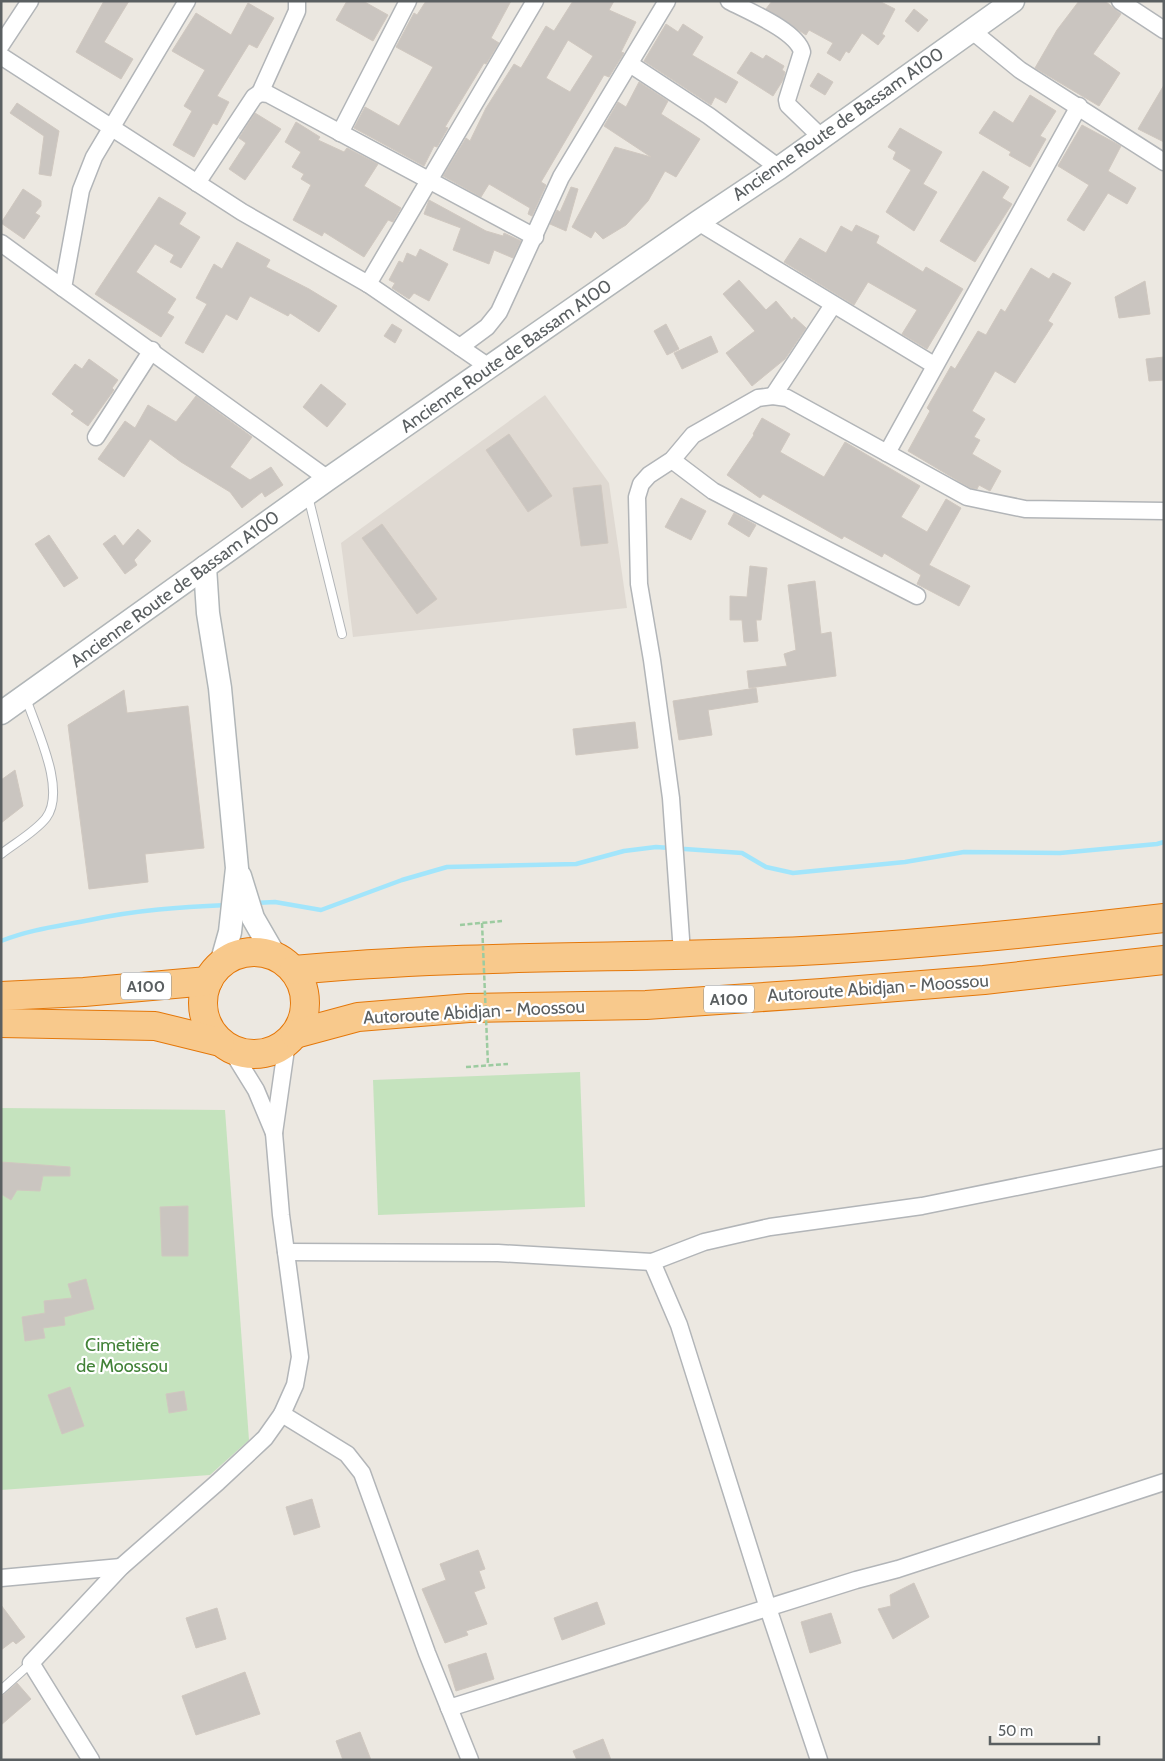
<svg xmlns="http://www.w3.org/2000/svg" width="1165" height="1761" viewBox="0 0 1165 1761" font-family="Cabin,sans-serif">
  <rect width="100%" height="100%" fill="#ece8e1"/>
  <path fill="#dfd9d2" d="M545,395L609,483L627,608L353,637L341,543Z"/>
  <g fill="#c5e3be">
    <path d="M580,1072L585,1207L378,1215L373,1080Z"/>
    <path d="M1,1108L225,1110L249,1440L210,1475L1,1490Z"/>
  </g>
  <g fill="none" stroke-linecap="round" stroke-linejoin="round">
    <g stroke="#a2e5fb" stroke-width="4.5">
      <path d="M255,903L275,902L321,910L402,880L447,867L576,864L624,851L656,847L742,853L766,867L793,873L905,862L964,852L1060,853L1157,844L1164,842"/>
      <path d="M1,941C31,929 60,926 90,920C136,910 181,907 227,905"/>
    </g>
  </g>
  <g fill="#cac5c0" stroke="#d0c8c0" fill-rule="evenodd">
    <path d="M104,1H129L104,42L133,59L121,79L76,52Z"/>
    <path d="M347,1H363L388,15L373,41L336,20Z"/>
    <path d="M426,1H511L491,38L499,43L486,64L484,63L445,127L448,128L437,147L434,146L424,166L354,128L365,107L399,126L433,67L396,47L414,13L417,15Z"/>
    <path d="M573,1H614L609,10L636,22L621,52L624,53L609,77L604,75L541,182L546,185L532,216L528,214L530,208L489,184L481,197L443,176L466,138L470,141L486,108L514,64L521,68L546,26L554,31ZM568,40L593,56L570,92L546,78Z"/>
    <path d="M772,1H879L895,9L882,34L885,36L878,45L862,33L849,53L846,51L840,61L827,53L833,43L809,30L806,35L766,9Z"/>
    <path d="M1079,1H1105L1121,14L1093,54L1120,73L1099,106L1035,68L1057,30Z"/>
    <path d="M248,3L274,18L257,48L249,44L217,96L229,102L217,125L213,123L194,157L173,145L192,111L184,106L205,70L172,51L196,13L231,35Z"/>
    <path d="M914,9L928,20L918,32L905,21Z"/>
    <path d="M666,24L678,32L683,24L703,37L692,55L738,82L726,103L715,97L711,105L644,61Z"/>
    <path d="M751,52L763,59L766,55L784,66L782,70L785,72L783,80L773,96L737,73Z"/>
    <path d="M818,73L833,82L825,95L810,86Z"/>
    <path d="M639,82L668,101L661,114L700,139L676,177L665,171L648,201L626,225L603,239L595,231L591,238L572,227L615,147L651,157L604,126L618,102L626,107Z"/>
    <path d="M1164,85V142L1138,129Z"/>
    <path d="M1030,95L1056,111L1040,136L1046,139L1030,167L1009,155L1011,152L979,133L994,111L1013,123Z"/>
    <path d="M17,103L59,131L51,176L39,174L44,136L10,113Z"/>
    <path d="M255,113L281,129L245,180L229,169L246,143L239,138Z"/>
    <path d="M296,122L320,137L318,140L344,152L347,148L378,164L364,186L401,208L393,222L388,220L364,257L324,232L322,236L293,220L311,185L301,179L304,174L292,167L301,152L285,142Z"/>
    <path d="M1082,125L1121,146L1108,171L1136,188L1127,204L1108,193L1084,231L1067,220L1089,185L1058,166Z"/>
    <path d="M900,128L942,152L923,184L937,192L914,231L886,212L911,170L893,159L896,152L888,147Z"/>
    <path d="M983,171L1009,187L1002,198L1012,204L975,262L940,241Z"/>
    <path d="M571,187L578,189L566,231L550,224L557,210L560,212Z"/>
    <path d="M23,189L41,201V206L35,213L40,216L24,239L1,223Z"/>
    <path d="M159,197L186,213L179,224L200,237L181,268L170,262L174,255L155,244L136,272L176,299L167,313L174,317L161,337L95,294Z"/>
    <path d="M429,200L486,231L503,236L504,233L521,241L513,258L494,250L489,264L453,250L461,228L424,214Z"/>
    <path d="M856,225L879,236L876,243L923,272L926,267L963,289L927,349L902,334L917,310L868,282L854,305L784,262L800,238L826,253L841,226L852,232Z"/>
    <path d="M237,242L270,260L266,267L309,289L337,306L319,332L290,313L288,316L250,296L237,320L226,314L203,353L185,343L207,304L196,298L214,264L222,269Z"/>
    <path d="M420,249L448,264L429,301L414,293L409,299L392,288L395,283L389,280L399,261L403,263L407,253L416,257Z"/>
    <path d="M1031,268L1049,279L1053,273L1071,283L1048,321L1053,324L1015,383L995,371L972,411L985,419L974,437L980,440L972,454L1001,471L990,491L979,485L977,489L970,488L908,451L930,411L927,408L951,366L955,369L978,331L986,335L1001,309L1005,312Z"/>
    <path d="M739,280L766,310L776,301L792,320L794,317L806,328L785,359L752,386L726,353L755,331L723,294Z"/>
    <path d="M1145,281L1150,314L1119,318L1115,297Z"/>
    <path d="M392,324L402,330L395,343L384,336Z"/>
    <path d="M666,324L679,349L667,355L654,331Z"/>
    <path d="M711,336L718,352L682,369L674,353Z"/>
    <path d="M1164,357V380L1149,381L1146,359Z"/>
    <path d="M89,359L118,380L112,388L114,390L88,426L71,414L74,411L52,394L75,364L82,369Z"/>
    <path d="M321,384L346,404L327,427L303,407Z"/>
    <path d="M196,396L252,437L230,467L250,480L271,467L283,485L265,497L262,492L242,508L230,492L181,462L150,439L124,477L98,459L125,421L135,428L148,405L176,422Z"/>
    <path d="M762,418L790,434L780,452L824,477L845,442L920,486L901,517L927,532L946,499L961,508L929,565L970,586L959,606L917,584L921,575L884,553L882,557L844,536L842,539L763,494L760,498L727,475L754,435L753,434Z"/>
    <path d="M509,434L552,496L528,512L486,450Z"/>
    <path d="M601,485L608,543L581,546L573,488Z"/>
    <path d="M681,498L706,511L691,540L665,527Z"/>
    <path d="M734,513L756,525L749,537L728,524Z"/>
    <path d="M382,524L437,599L417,614L362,538Z"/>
    <path d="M138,529L151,541L134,560L137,565L125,574L103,544L115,535L123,546Z"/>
    <path d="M49,535L78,578L64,587L35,544Z"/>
    <path d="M750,566L767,568L761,620H756L758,641L744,642L742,620H730V596L747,597Z"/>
    <path d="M815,581L821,634L831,632L836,676L749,688L747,671L787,666L784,654L796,650L788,585Z"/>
    <path d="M756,688L758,702L708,710L712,735L679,740L673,701Z"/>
    <path d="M124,690L127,713L188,706L204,848L145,854L148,882L89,889L68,725Z"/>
    <path d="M635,722L638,748L576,755L573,729Z"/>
    <path d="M15,770L23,806L1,823V780Z"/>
    <path d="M1,1162L70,1167V1176H43L40,1191L17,1190L11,1200L1,1194Z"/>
    <path d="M188,1206V1256H162L160,1207Z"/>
    <path d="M86,1279L94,1309L64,1317L65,1325L43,1328L45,1338L25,1341L22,1317L45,1313L44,1301L72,1298L68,1284Z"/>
    <path d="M70,1387L84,1426L62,1434L48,1395Z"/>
    <path d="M184,1391L187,1410L169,1413L166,1394Z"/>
    <path d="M312,1499L320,1527L294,1535L286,1507Z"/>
    <path d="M478,1550L485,1569L479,1571L485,1588L474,1592L487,1624L466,1631L468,1635L445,1643L422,1589L446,1580L440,1564Z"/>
    <path d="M914,1583L929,1617L893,1639L878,1609L891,1606L890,1595Z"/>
    <path d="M597,1602L605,1624L562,1640L554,1618Z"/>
    <path d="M1,1605L25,1637L16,1644L13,1641L1,1650Z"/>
    <path d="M217,1608L226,1639L196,1648L186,1618Z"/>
    <path d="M831,1613L841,1643L810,1653L801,1622Z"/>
    <path d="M486,1653L494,1679L456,1691L448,1665Z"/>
    <path d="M245,1672L260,1714L196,1735L182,1696Z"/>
    <path d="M17,1683L31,1699L1,1725V1697Z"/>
    <path d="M360,1732L371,1760H343L336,1741Z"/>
    <path d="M603,1739L611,1760H577L573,1751Z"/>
  </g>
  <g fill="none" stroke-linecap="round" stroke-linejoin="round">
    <g stroke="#b2b5b8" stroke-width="10">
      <g id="lane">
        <path d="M308,496L342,634"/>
        <path d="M1,854C15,843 35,832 46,818C67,790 36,729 26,698"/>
        <path d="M1,1690L31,1663"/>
      </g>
    </g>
    <g stroke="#b2b5b8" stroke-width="19">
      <g id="street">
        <path d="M187,1L94,157L81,190L63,288L328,479"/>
        <path d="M729,1C748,11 797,31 802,52L787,100L788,105L821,137"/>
        <path d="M1120,1L1164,30"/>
        <path d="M971,30L1020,70L1164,162"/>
        <path d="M1,45L30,1"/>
        <path d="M1,56L242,212L368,284L489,367"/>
        <path d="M630,64L709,116L779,168"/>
        <path d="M260,93L297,11V1"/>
        <path d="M340,133L408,1"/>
        <path d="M197,183L254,97L260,93L268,94L535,237"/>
        <path d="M698,222L934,365"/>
        <path d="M1,243L63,288"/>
        <path d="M368,284L535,1"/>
        <path d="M460,347L487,327L499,312L561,177L667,1"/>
        <path d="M773,396L833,305"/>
        <path d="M96,437L152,350"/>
        <path d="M887,453L1079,106"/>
        <path d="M672,460L713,491L917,596"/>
        <path d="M682,953L671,798L652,660L639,584L637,497L641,484L649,475L672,460L693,435L758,398L773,396L787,398L967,497L1025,509L1164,511"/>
        <path d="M230,1048L256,1090L274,1133"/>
        <path d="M286,1252L498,1253L652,1262L704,1242L770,1227L922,1206L1164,1157"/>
        <path d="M652,1262L679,1325L768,1608L819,1760"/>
        <path d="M282,1414L347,1454L362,1473L427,1653L470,1760"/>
        <path d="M1,1578L121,1567"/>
        <path d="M449,1708L856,1580L898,1569L1164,1482"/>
        <path d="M91,1760L31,1663L121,1567L218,1482L265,1438L282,1414L295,1385L300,1357L281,1215L274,1133L287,1042"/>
      </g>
    </g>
    <g stroke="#b1b6b8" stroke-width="25">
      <g id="secondary">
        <path d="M205,567L208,613L220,688L237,868L230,932L221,964"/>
        <path d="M1,713L328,479L698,222L779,168L1013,1"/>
        <path d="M240,876L253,918L275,956"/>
      </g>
    </g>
    <g stroke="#e47709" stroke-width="30">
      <g id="highway">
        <circle cx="254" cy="1003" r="51"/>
        <path d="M294,970C462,954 633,959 802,951C922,945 1044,932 1164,918"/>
        <path d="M1,996L84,992L208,981"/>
        <path d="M1,1023L155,1026L220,1042"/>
        <path d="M295,1034L358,1017L469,1008L646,1005L822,993L984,980L1164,960"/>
      </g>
    </g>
    <g stroke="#9ccba0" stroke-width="2.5" stroke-dasharray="5 2.5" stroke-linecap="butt">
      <path d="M460,925L502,921"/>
      <path d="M466,1067L508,1064"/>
    </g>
    <use href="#lane" stroke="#fff" stroke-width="8"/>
    <use href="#street" stroke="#fff" stroke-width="16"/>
    <use href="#secondary" stroke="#fff" stroke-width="22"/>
    <use href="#highway" stroke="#f8c98c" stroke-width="28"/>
    <path stroke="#9ccba0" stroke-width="2.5" stroke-dasharray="5 2.5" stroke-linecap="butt" d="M482,923L488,1065"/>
  </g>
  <g text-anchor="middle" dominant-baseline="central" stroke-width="4.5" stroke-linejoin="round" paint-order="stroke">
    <g fill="#fff" stroke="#8c8f90" stroke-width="1">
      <rect x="121" y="972.5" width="50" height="27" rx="4"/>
      <rect x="704" y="985.5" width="50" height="27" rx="4"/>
    </g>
    <g font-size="16" font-weight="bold" fill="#5a5f61">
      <text x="146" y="986">A100</text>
      <text x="729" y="999">A100</text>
    </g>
    <g font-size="18" fill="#5a5f61" stroke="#fff">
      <text transform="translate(838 124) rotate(-35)">Ancienne Route de Bassam A100</text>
      <text transform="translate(506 356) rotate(-35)">Ancienne Route de Bassam A100</text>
      <text transform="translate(175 589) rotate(-36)">Ancienne Route de Bassam A100</text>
      <text transform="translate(878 988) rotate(-4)">Autoroute Abidjan - Moossou</text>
      <text transform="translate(474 1012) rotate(-3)">Autoroute Abidjan - Moossou</text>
    </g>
    <g font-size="18" fill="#428238" stroke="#fff">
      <text x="122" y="1345">Cimetière<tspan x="122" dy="21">de Moossou</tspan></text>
    </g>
  </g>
  <rect width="1165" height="1761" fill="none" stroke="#5a5f61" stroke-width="5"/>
  <path d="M990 1736v8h109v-8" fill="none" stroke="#5a5f61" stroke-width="2.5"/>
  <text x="998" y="1736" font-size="15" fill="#5a5f61" stroke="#ffffff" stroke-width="4" paint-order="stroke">50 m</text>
</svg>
